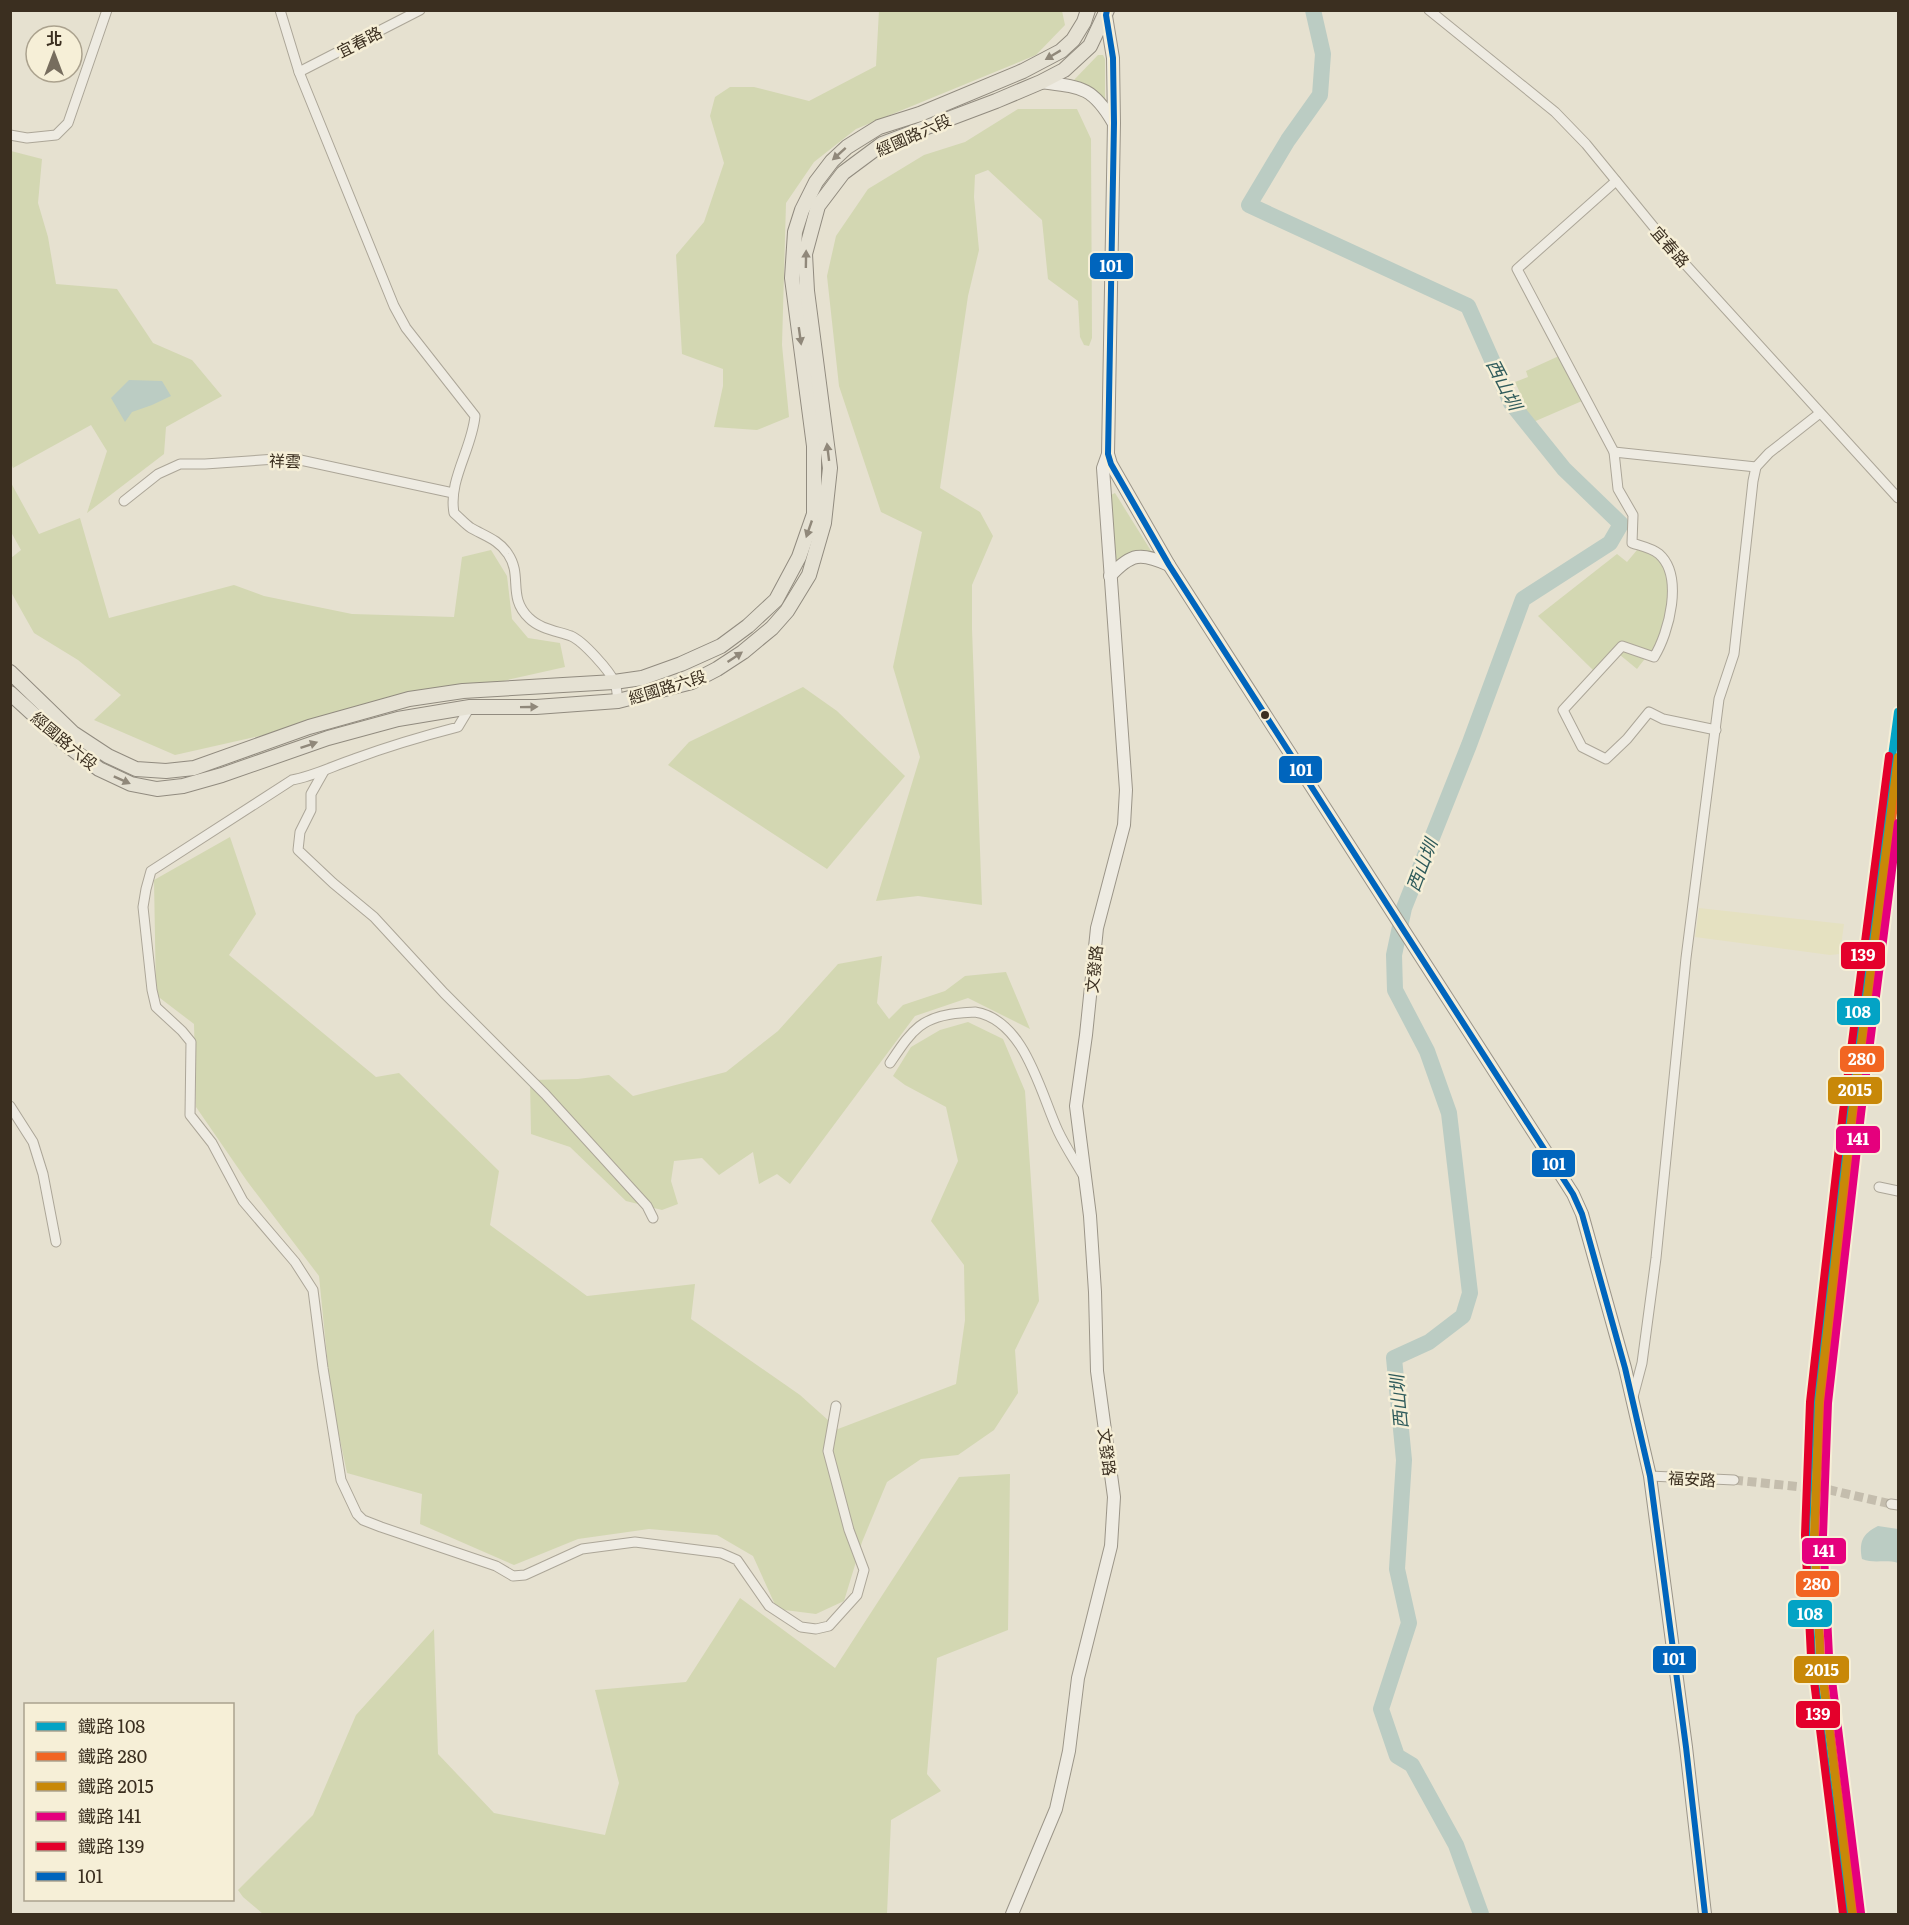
<svg xmlns="http://www.w3.org/2000/svg" width="1909" height="1925" viewBox="0 0 1909 1925" font-family="Literata,'Noto Sans TC',serif">
  <rect width="100%" height="100%" fill="#e6e1d0"/>
  <path fill="#e5e1c1" d="M1699,908L1844,924L1840,954L1830,955L1695,937Z"/>
  <g fill="#d3d7b2">
    <path d="M879,10L1062,11L1065,25L1036,55L856,129L814,162L786,203L782,345L789,417L757,430L714,427L723,386V369L682,354L676,255L704,222L724,163L710,116L715,97L730,87H754L809,101L876,66Z"/>
    <path d="M1098,55H1103L1105,59V104L1073,81Z"/>
    <path d="M1018,109H1077L1091,139L1092,338L1089,346L1084,345L1080,337L1078,301L1048,279L1042,220L988,170L975,175L974,197L979,250L968,296L940,488L980,512L993,536L972,585V629L982,905L918,896L876,901L920,757L893,667L922,532L881,512L839,386L827,276L836,236L868,189L924,155L965,142Z"/>
    <path d="M11,151L42,159L38,203L48,237L56,284L117,289L153,343L192,360L222,396L166,427L164,454L87,513L107,451L91,425L13,468L11,463Z"/>
    <path d="M1559,356L1582,401L1531,423L1519,399L1522,397L1515,382L1528,377L1526,371Z"/>
    <path d="M10,481L39,534L80,518L109,618L234,585L264,596L352,614L454,617L462,557L491,550L507,576L512,619L528,638L560,643L565,667L175,755L94,720L121,695L78,660L34,633L11,592V558L21,550L11,532Z"/>
    <path d="M1115,493L1153,554L1116,564L1113,562L1111,495Z"/>
    <path d="M1637,550C1679,558 1673,605 1661,635C1656,647 1644,659 1637,669L1614,650L1593,670L1538,616L1617,554L1627,562Z"/>
    <path d="M803,687L837,711L905,776L827,869L668,765L689,742Z"/>
    <path d="M230,837L256,914L229,955L376,1077L399,1073L499,1171L490,1225L587,1296L695,1284L691,1319L800,1395L838,1429L956,1384L965,1320L964,1265L931,1221L958,1161L946,1107L905,1085L893,1076L911,1047L940,1030L968,1022L1003,1039L1025,1091L1039,1301L1015,1350L1018,1393L994,1430L958,1455L921,1459L887,1482L862,1542L844,1601L816,1614L777,1609L753,1556L717,1535L649,1529L578,1539L514,1565L420,1524L422,1494L347,1473L331,1397L319,1276L247,1181L196,1107L194,1024L156,995L154,880Z"/>
    <path d="M882,956L877,1003L889,1019L903,1005L945,991L965,976L1006,972L1030,1029L968,998L915,1016L790,1184L777,1174L759,1184L753,1152L719,1175L702,1158L674,1161L671,1181L678,1204L662,1210L626,1201L570,1147L531,1134L530,1080L578,1079L609,1075L633,1096L726,1072L778,1031L838,964Z"/>
    <path d="M1010,1474L1008,1630L937,1658L927,1774L941,1791L891,1820L887,1914H263L243,1897L238,1890L313,1815L356,1715L434,1629L438,1754L494,1813L605,1835L619,1783L595,1690L686,1682L740,1598L835,1668L959,1477Z"/>
  </g>
  <g fill="#bbccc3">
    <path d="M129,380L162,381L171,396L152,405L132,412L125,422L111,398Z"/>
    <path d="M1878,1526L1898,1529V1563C1886,1559 1874,1564 1862,1559C1859,1542 1862,1534 1878,1526Z"/>
  </g>
  <g fill="none" stroke-linecap="round" stroke-linejoin="round">
    <path stroke="#bbccc3" stroke-width="16" d="M1313,10L1323,54L1320,95L1288,140L1249,205L1468,306L1511,403L1564,469L1621,524L1610,543L1523,599L1469,745L1404,908L1394,955L1395,990L1427,1051L1449,1113L1470,1293L1463,1316L1429,1342L1394,1358L1404,1460L1397,1569L1409,1623L1381,1709L1397,1756L1412,1765L1456,1845L1481,1914"/>
    <path stroke="#c4bdad" stroke-width="9" stroke-dasharray="9 4.5" stroke-linecap="butt" d="M1734,1480L1830,1490L1891,1504"/>
    <g stroke="#aca698" stroke-width="11">
      <g id="street">
        <path d="M280,10L299,72L394,306L406,328L475,416C472,449 448,480 454,513C460,518 465,524 471,528C485,536 499,540 508,554C523,576 507,597 529,618C540,629 557,631 571,636C583,641 610,671 615,683C617,688 617,695 618,701"/>
        <path d="M1429,10L1555,112L1586,144L1675,253L1898,498"/>
        <path d="M299,72L420,10"/>
        <path d="M10,135L27,138L56,135L68,123L107,10"/>
        <path d="M1616,181L1517,269L1614,452L1618,489L1633,515L1632,543C1641,546 1652,548 1659,554C1684,576 1669,633 1654,657L1622,646L1563,710L1582,747L1606,759L1627,739L1649,712L1663,719L1716,730"/>
        <path d="M1614,452L1756,467"/>
        <path d="M124,501L158,474L180,464H205L291,458L453,493"/>
        <path d="M470,707L458,727C423,736 389,746 354,759C333,766 314,776 292,780L151,871L146,889L143,907L152,990L156,1007L182,1031L191,1042L190,1115L212,1143L243,1201L295,1262L313,1290L323,1368L341,1480L357,1514L363,1520L381,1527L496,1566L513,1576L525,1575L582,1549L635,1542L721,1553L737,1560L769,1606L801,1627L816,1629L829,1626L857,1595L864,1570L849,1530L828,1451L836,1406"/>
        <path d="M324,771L311,794V810L300,832L298,850L333,883L374,917L444,993L545,1094L647,1206L653,1218"/>
        <path d="M890,1063C911,1032 920,1016 961,1013C965,1013 970,1012 975,1012C1025,1020 1040,1092 1058,1131C1065,1146 1075,1161 1083,1175"/>
        <path d="M10,1106L33,1142L43,1174L56,1242"/>
        <path d="M1879,1187L1898,1191"/>
        <path d="M1633,1397L1642,1363L1656,1258L1686,958L1719,699L1734,654L1753,481L1756,467L1769,453L1820,413"/>
        <path d="M1650,1476L1734,1480"/>
        <path d="M1891,1504L1898,1505"/>
      </g>
    </g>
    <g stroke="#9b9588" stroke-width="14">
      <g id="secondary">
        <path d="M1041,82C1080,87 1092,86 1113,122"/>
        <path d="M1108,454L1111,464L1169,565L1534,1133L1573,1194L1582,1214L1625,1368L1650,1476L1686,1747L1705,1914"/>
        <path d="M1110,576C1131,553 1141,552 1169,565"/>
        <path d="M1012,1914L1056,1809L1069,1751L1078,1678L1111,1546L1114,1497L1097,1371L1095,1292L1090,1216L1076,1106L1086,1035L1097,928L1124,825L1126,790L1103,468L1108,454L1114,123L1113,58L1105,10"/>
      </g>
    </g>
    <g stroke="#918b7f" stroke-width="16">
      <g id="primary">
        <path d="M10,672L73,733L108,756L136,769L166,771L194,768L309,727L409,699L463,691L614,682L642,678L681,664L721,646L748,626L776,600L799,557L814,514V446L792,278L795,232L802,210L816,182L832,161L847,147L879,127L920,114L1023,71L1061,51L1073,40L1084,22L1088,10"/>
        <path d="M10,693L67,745L99,769L131,784L157,789L183,786L222,775L328,738L398,719L470,707H536L618,701L692,682L717,669L743,652L772,628L787,611L809,575L824,523L830,468L807,291L805,254L818,206L843,173L882,144L996,101L1041,82L1064,70L1090,46L1107,10"/>
      </g>
    </g>
    <use href="#street" stroke="#eeebe2" stroke-width="9"/>
    <use href="#secondary" stroke="#eeebe2" stroke-width="12"/>
    <use href="#primary" stroke="#e5e1d3" stroke-width="14"/>
    <g stroke="#f6efd7" stroke-width="10">
      <path id="bus-1" d="M1107,10L1106,15L1113,58L1114,123L1108,454L1111,464L1169,565L1573,1194L1582,1214L1625,1368L1650,1476L1686,1747L1705,1914"/>
    </g>
    <use href="#bus-1" stroke="#0065bd" stroke-width="6"/>
    <g stroke="#f6efd7" stroke-width="12">
      <path id="rail-1" d="M1845,1914L1812,1658L1806,1535L1812,1401L1865,956L1898,712"/>
    </g>
    <g stroke="#f6efd7" stroke-width="12">
      <path id="rail-2" d="M1854,1913L1821,1657L1815,1535L1821,1402L1874,957L1898,775"/>
    </g>
    <g stroke="#f6efd7" stroke-width="12">
      <path id="rail-3" d="M1852,1914L1820,1657L1814,1535L1819,1402L1852,1113L1898,757"/>
    </g>
    <g stroke="#f6efd7" stroke-width="12">
      <path id="rail-4" d="M1861,1913L1829,1656L1823,1535L1828,1403L1861,1114L1898,823"/>
    </g>
    <g stroke="#f6efd7" stroke-width="12">
      <path id="rail-5" d="M1843,1914L1811,1657L1805,1535L1810,1402L1843,1112L1889,756"/>
    </g>
    <use href="#rail-1" stroke="#03a3c5" stroke-width="8"/>
    <use href="#rail-2" stroke="#f26522" stroke-width="8"/>
    <use href="#rail-3" stroke="#c88808" stroke-width="8"/>
    <use href="#rail-4" stroke="#e5007d" stroke-width="8"/>
    <use href="#rail-5" stroke="#e4002b" stroke-width="8"/>
  </g>
  <defs><path id="oneway-solid" d="M-6-.8H1V-3.2L6.5 0L1 3.2V.8H-6Z" transform="scale(1.5)"/></defs>
  <g fill="#90887a">
    <use href="#oneway-solid" transform="translate(1053 55) rotate(149)"/>
    <use href="#oneway-solid" transform="translate(839 154) rotate(138)"/>
    <use href="#oneway-solid" transform="translate(806 259) rotate(-89)"/>
    <use href="#oneway-solid" transform="translate(800 336) rotate(82)"/>
    <use href="#oneway-solid" transform="translate(828 452) rotate(-97)"/>
    <use href="#oneway-solid" transform="translate(809 529) rotate(109)"/>
    <use href="#oneway-solid" transform="translate(735 657) rotate(-34)"/>
    <use href="#oneway-solid" transform="translate(529 707) rotate(-1)"/>
    <use href="#oneway-solid" transform="translate(309 745) rotate(-19)"/>
    <use href="#oneway-solid" transform="translate(122 780) rotate(24)"/>
  </g>
  <circle fill="#3b2f20" stroke="#f6efd7" stroke-width="2" cx="1265" cy="715" r="5"/>
  <g text-anchor="middle" dominant-baseline="central" stroke-width="5" stroke-linejoin="round" paint-order="stroke">
    <g font-size="16" fill="#3b2f20" stroke="#f6efd7">
      <text transform="translate(359 41) rotate(-27)">宜春路</text>
      <text transform="translate(913 134) rotate(-24)">經國路六段</text>
      <text transform="translate(1671 246) rotate(49)">宜春路</text>
      <text transform="translate(285 460) rotate(2)">祥雲</text>
      <text transform="translate(667 686) rotate(-17)">經國路六段</text>
      <text transform="translate(65 740) rotate(40)">經國路六段</text>
      <text transform="translate(1093 969) rotate(-84)">文發路</text>
      <text transform="translate(1108 1452) rotate(83)">文發路</text>
      <text transform="translate(1692 1478) rotate(3)">福安路</text>
    </g>
    <g font-size="18" font-style="italic" fill="#2f5b5b" stroke="#f6efd7">
      <text transform="translate(1505 384) rotate(63)">西山圳</text>
      <text transform="translate(1421 865) rotate(-69)">西山圳</text>
      <text transform="translate(1398 1402) rotate(-95)">西山圳</text>
    </g>
  </g>
  <g stroke="#f6efd7" stroke-width="2">
    <rect x="1089" y="252" width="45" height="28" rx="6" fill="#0065bd"/>
    <rect x="1278" y="755" width="45" height="29" rx="6" fill="#0065bd"/>
    <rect x="1840" y="941" width="46" height="29" rx="6" fill="#e4002b"/>
    <rect x="1836" y="997" width="45" height="29" rx="6" fill="#03a3c5"/>
    <rect x="1839" y="1045" width="46" height="28" rx="6" fill="#f26522"/>
    <rect x="1827" y="1076" width="56" height="29" rx="6" fill="#c88808"/>
    <rect x="1835" y="1125" width="46" height="29" rx="6" fill="#e5007d"/>
    <rect x="1531" y="1149" width="45" height="29" rx="6" fill="#0065bd"/>
    <rect x="1801" y="1537" width="46" height="28" rx="6" fill="#e5007d"/>
    <rect x="1795" y="1570" width="45" height="28" rx="6" fill="#f26522"/>
    <rect x="1787" y="1599" width="46" height="29" rx="6" fill="#03a3c5"/>
    <rect x="1652" y="1645" width="45" height="29" rx="6" fill="#0065bd"/>
    <rect x="1793" y="1655" width="57" height="29" rx="6" fill="#c88808"/>
    <rect x="1795" y="1700" width="46" height="29" rx="6" fill="#e4002b"/>
  </g>
  <g font-size="16" text-anchor="middle" font-weight="bold" fill="#fff">
    <text x="1111" y="272">101</text>
    <text x="1301" y="776">101</text>
    <text x="1863" y="961">139</text>
    <text x="1858" y="1018">108</text>
    <text x="1862" y="1065">280</text>
    <text x="1855" y="1096">2015</text>
    <text x="1858" y="1145">141</text>
    <text x="1554" y="1170">101</text>
    <text x="1824" y="1557">141</text>
    <text x="1817" y="1590">280</text>
    <text x="1810" y="1620">108</text>
    <text x="1674" y="1665">101</text>
    <text x="1822" y="1676">2015</text>
    <text x="1818" y="1720">139</text>
  </g>
  <rect width="1909" height="1925" fill="none" stroke="#3b2f20" stroke-width="24"/>
  <rect x="24" y="1703" width="210" height="198" fill="#f6efd7" stroke="#aba28e" stroke-width="1.5"/>
  <rect x="36" y="1722" width="30" height="9" fill="#03a3c5" stroke="#aba28e" stroke-width="1.5"/>
  <text x="78" y="1733" font-size="18" fill="#3b2f20">鐵路 108</text>
  <rect x="36" y="1752" width="30" height="9" fill="#f26522" stroke="#aba28e" stroke-width="1.5"/>
  <text x="78" y="1763" font-size="18" fill="#3b2f20">鐵路 280</text>
  <rect x="36" y="1782" width="30" height="9" fill="#c88808" stroke="#aba28e" stroke-width="1.5"/>
  <text x="78" y="1793" font-size="18" fill="#3b2f20">鐵路 2015</text>
  <rect x="36" y="1812" width="30" height="9" fill="#e5007d" stroke="#aba28e" stroke-width="1.5"/>
  <text x="78" y="1823" font-size="18" fill="#3b2f20">鐵路 141</text>
  <rect x="36" y="1842" width="30" height="9" fill="#e4002b" stroke="#aba28e" stroke-width="1.5"/>
  <text x="78" y="1853" font-size="18" fill="#3b2f20">鐵路 139</text>
  <rect x="36" y="1872" width="30" height="9" fill="#0065bd" stroke="#aba28e" stroke-width="1.5"/>
  <text x="78" y="1883" font-size="18" fill="#3b2f20">101</text>
  <g transform="translate(54 54)"><circle r="28" fill="#f6efd7" stroke="#aba28e" stroke-width="1.5"/>
  <path d="M0-4.5L10 22L0 15L-10 22Z" fill="#776d5e"/>
  <text y="-9" font-size="16" font-weight="bold" text-anchor="middle" fill="#3b2f20">北</text>
  </g>
</svg>
